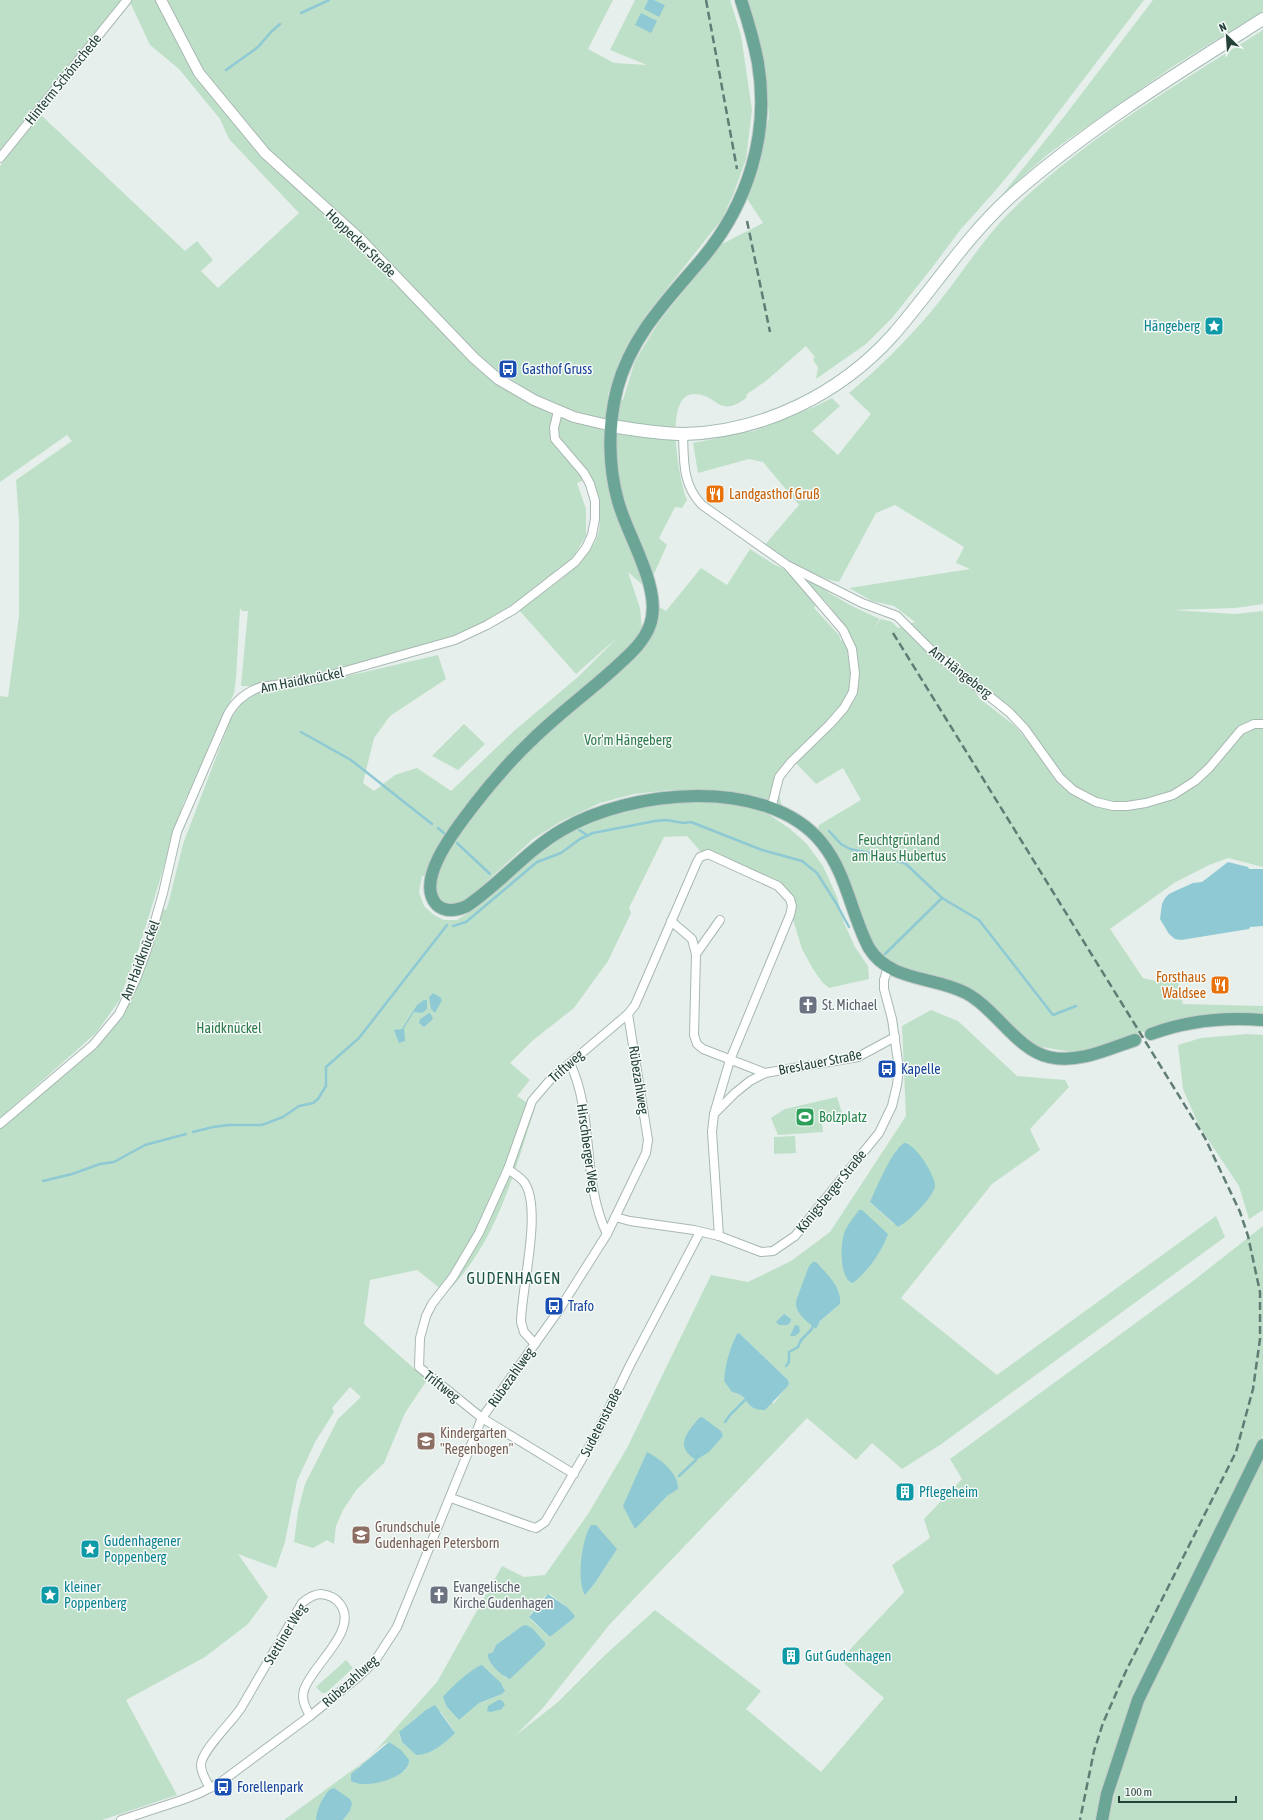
<svg xmlns="http://www.w3.org/2000/svg" width="1263" height="1820" viewBox="0 0 1263 1820" font-family="'Asap Condensed',sans-serif">
  <rect width="100%" height="100%" fill="#e6efeb"/>
  <g fill="#bfe0c8" fill-rule="evenodd">
    <path d="M0,0H121L0,153Z"/>
    <path d="M129,0H613L588,49L614,63L647,65L610,50L635,0H648L644,9L665,5L654,0H730L741,35L752,110L746,159L733,195L722,219L646,315L621,357L608,395L623,400L635,361L658,323L720,245L763,223L746,197L769,118L765,68L748,0H1144L1035,143L995,191L961,229L931,269L892,318L866,344L816,379L818,367L813,360L815,357L806,346L766,381L747,394L746,398C718,419 718,394 694,394C662,394 680,484 687,500L682,508L675,507L659,538L667,545L653,576L635,530L621,528L638,563L646,588L628,572L640,608L642,629L652,634L657,623L659,607L666,611L701,568L727,585L750,549L775,565L784,569L816,604L814,608L839,635L841,641L843,639L847,643L852,639L829,605L808,583L810,579C832,596 854,608 880,619L874,628L881,619L892,622L898,628L915,622L894,606L872,601L849,588L970,569L972,571L970,569L956,563L964,547L895,505L876,513L839,582C811,577 787,562 763,547L799,505L763,462L749,459L698,473L693,443L754,431L814,407L832,398L840,406L812,431L838,455L871,414L849,393C878,369 905,342 930,313C959,279 981,240 1013,209C1087,137 1176,85 1263,30V604L1235,608L1173,610L1235,614L1263,611V867L1228,858L1209,865L1174,883L1110,929L1143,978L1155,981H1178L1183,1004L1263,1006V1015L1248,1013L1162,1026L1078,1053L1035,1046L984,1006L931,978L891,962L880,954L871,943L837,857L818,828L819,825L861,800L843,768L816,784L795,762C784,775 774,787 782,805L763,802L734,794L705,790H671L634,794L600,803L560,822L533,839L472,895L459,904L449,905L439,901L436,894L435,879L422,876L419,892L424,906L434,915L444,920H457L476,908L535,855L564,834L591,820L629,808L679,801L729,802L762,810L789,828L807,844L823,866L837,897L844,923L855,947L868,966L869,979L829,988L822,982L813,969L802,949L787,900L777,889L715,857L701,852L687,836L664,837L629,908L631,913L608,961L574,1008L532,1041L510,1063L530,1080L517,1096L535,1108C517,1163 502,1223 466,1270C460,1278 453,1286 446,1293L417,1270L370,1280L364,1324L427,1380L405,1413L384,1463L357,1489L343,1510L336,1526L334,1544L327,1540L313,1548L294,1542L298,1511L305,1484L338,1419L361,1397L350,1387L332,1408L334,1412L315,1442L297,1481L285,1542L276,1568L238,1554L268,1597L248,1624L205,1657L126,1700L177,1795L102,1820H0V1128L65,1075L95,1045C124,1031 153,940 163,909L166,910L169,901L183,844L231,718L243,702L256,693L272,689L313,683L343,677L438,655L446,679L390,716L374,738L363,783L374,791L395,775L417,768L451,791L515,730L578,677L619,636L576,674L519,610C544,591 593,563 599,530C602,513 595,494 590,478L577,483L586,509V536L571,561L497,616L450,637L300,680L260,686H241L248,611H242L240,608L236,678L234,693L212,745L183,804L140,945L119,1001L96,1033L0,1118V696L8,697L19,616V521L16,480L72,441L67,435L0,482V166L41,115L185,251L197,241L213,260L201,271L218,288L299,213L229,139L220,119L179,69L150,45ZM968,677C975,680 982,686 988,690C1003,701 1015,712 1026,726C1054,761 1067,802 1120,804C1137,805 1155,798 1171,793L1165,800L1120,810L1090,804L1072,793L1056,781L1034,749L1015,726L979,698Z"/>
    <path d="M1153,0H1263V11L1172,67L1066,141L1047,155L1002,195L1063,118Z"/>
    <path d="M464,724L485,744L458,770L432,756Z"/>
    <path d="M931,1010L958,1021L1017,1076L1065,1080L1069,1087L1030,1129L1040,1150L992,1184L901,1298L997,1375L1216,1216L1225,1237L940,1445L902,1469L872,1443L856,1460L807,1418L610,1624L542,1709L515,1736L558,1702L605,1655L655,1610L761,1691L746,1709L821,1772L884,1698L840,1660L904,1592L892,1565L930,1538L924,1519L962,1479L950,1459L1193,1281L1263,1226V1435L1245,1473L1164,1630L1139,1685L1097,1820H343L350,1811L324,1795L316,1820H284L369,1758L437,1682L502,1566L524,1577L545,1575L588,1514L627,1448L711,1275L748,1282L791,1261L830,1232L906,1116L902,1026ZM897,1149L894,1224L870,1202ZM831,1279L839,1292L840,1304L820,1321L816,1328L796,1301L802,1287ZM739,1333L788,1380L789,1384L774,1403L745,1400L739,1393ZM617,1549L595,1583L585,1595ZM550,1594L567,1607L573,1619L550,1637L531,1620L529,1616L545,1596ZM522,1626L545,1646L518,1670L506,1678L491,1663V1652H493L496,1645ZM489,1671L504,1688L502,1694L479,1703L459,1720L447,1707L448,1691L457,1684ZM441,1712L454,1731L416,1755L402,1742L399,1734L401,1731L417,1717ZM389,1742L409,1764L405,1771L365,1784L354,1783L358,1767C370,1761 377,1746 389,1742Z"/>
    <path d="M1247,1034L1263,1035V1210L1249,1219L1239,1186L1199,1126L1183,1089L1178,1045L1201,1038Z"/>
    <path d="M837,1097L843,1116L822,1121L823,1132L778,1135L771,1118L785,1109Z"/>
    <path d="M795,1136L796,1153L774,1154V1137Z"/>
    <path d="M1263,1456V1820H1108L1121,1770L1144,1699Z"/>
    <path d="M346,1660L353,1668L326,1693H322L316,1687Z"/>
  </g>
  <g fill="#8ec9d4">
    <path d="M648,0H654L665,5L659,17L644,9Z"/>
    <path d="M641,13L657,21L651,33L635,25Z"/>
    <path d="M1228,862L1248,867L1249,869H1263V926L1250,927L1249,929L1181,940L1175,939L1169,934L1160,919L1162,904L1165,898L1169,894L1175,891L1193,883L1202,882Z"/>
    <path d="M433,993L440,997L442,1000L435,1013L431,1009L429,997Z"/>
    <path d="M424,1000H427V1009L422,1013L414,1012L404,1028L405,1041L399,1043L394,1030L402,1029L417,1005Z"/>
    <path d="M429,1013L431,1014L433,1019L424,1027L419,1023L420,1019Z"/>
    <path d="M904,1143C914,1142 936,1176 935,1186C933,1198 908,1222 898,1227L870,1202C876,1189 892,1150 904,1143Z"/>
    <path d="M859,1210H862L888,1234C881,1253 868,1271 853,1283C839,1280 840,1242 845,1231C848,1224 854,1217 859,1210Z"/>
    <path d="M813,1262H816C827,1274 842,1287 840,1304L820,1321L816,1329C807,1321 795,1314 796,1301L809,1266Z"/>
    <path d="M784,1314L791,1319L790,1323L787,1325H779L776,1322Z"/>
    <path d="M795,1325L799,1326L800,1332L795,1336H790Z"/>
    <path d="M739,1333L788,1380L789,1384L787,1387L765,1410C743,1410 751,1395 732,1392L724,1381C725,1364 730,1348 737,1334Z"/>
    <path d="M702,1417L721,1431L723,1436L709,1452L696,1460C674,1446 687,1433 699,1418Z"/>
    <path d="M647,1452C659,1458 679,1473 678,1489L667,1496L635,1529L623,1506Z"/>
    <path d="M591,1525H596L617,1549L595,1583L585,1595C576,1581 582,1538 591,1525Z"/>
    <path d="M548,1594L567,1607L575,1616L573,1619L550,1637L529,1617Z"/>
    <path d="M526,1625L533,1629L545,1643V1646L510,1679C502,1676 487,1663 488,1654L493,1652L496,1645L522,1626Z"/>
    <path d="M482,1665L501,1683L505,1691L502,1694L479,1703L459,1720L447,1707L443,1697C449,1689 473,1667 482,1665Z"/>
    <path d="M498,1700H501L505,1704L502,1709L491,1712L487,1711L488,1706Z"/>
    <path d="M435,1705L455,1733C445,1743 431,1755 416,1755L402,1742L399,1732L426,1710Z"/>
    <path d="M389,1742L401,1750L409,1760C411,1778 363,1790 351,1781V1774Z"/>
    <path d="M334,1788L350,1799L352,1803L350,1811L343,1820H316C316,1811 325,1789 334,1788Z"/>
  </g>
  <g fill="none" stroke-linecap="round" stroke-linejoin="round">
    <g stroke="#8ec9d4" stroke-width="2.5">
      <path d="M301,13L329,0"/>
      <path d="M226,70L258,47L271,32L280,24"/>
      <path d="M301,732L351,760L432,824"/>
      <path d="M438,828L445,834"/>
      <path d="M579,830L587,835"/>
      <path d="M829,831L841,844L850,849L880,855L906,864L942,898L979,920L1053,1015L1076,1006"/>
      <path d="M457,843L490,874"/>
      <path d="M453,926L466,922L537,862L561,853L580,839L593,833L655,821L666,820L684,823L691,822L762,850L802,861L817,873L836,903L849,927"/>
      <path d="M885,954L942,898"/>
      <path d="M193,1132L213,1127L229,1125H262L283,1117L299,1106L313,1103L318,1099L326,1086V1067L359,1038L447,925"/>
      <path d="M43,1181L72,1174L100,1164L114,1162L145,1145L186,1134"/>
      <path d="M786,1366L789,1362V1352L798,1347L801,1340L811,1330L813,1326"/>
      <path d="M725,1422L730,1415L745,1400"/>
      <path d="M679,1476L696,1460"/>
    </g>
    <g stroke="#a8b8b2" stroke-width="10">
      <g id="minor">
        <path d="M0,158L127,0"/>
        <path d="M683,434C684,461 682,484 702,505L787,565L862,603L897,616L931,650L1009,712L1025,729L1060,778L1073,790L1096,802L1113,806H1127L1146,803L1173,795L1195,781L1209,768L1241,730L1254,724H1263"/>
        <path d="M771,809L779,777L791,762L830,724L844,708L853,692L855,674L852,649L843,630L789,567"/>
        <path d="M671,921L692,939L696,954L694,1035L697,1044L703,1049L765,1073"/>
        <path d="M696,954L720,920"/>
        <path d="M570,1063C595,1116 581,1180 607,1234"/>
        <path d="M715,1113L735,1093L750,1081L765,1073L858,1057L895,1037"/>
        <path d="M0,1124L93,1045L119,1014L136,979L147,949L163,893L177,832L228,714C236,700 246,692 261,687L317,679L455,640L487,625L513,610L575,562L586,548L592,535L595,519V501L590,484L584,473L555,439L554,428L558,411"/>
        <path d="M508,1169C513,1173 520,1177 524,1182C543,1208 521,1290 521,1322L524,1332L535,1344"/>
        <path d="M615,1217L630,1221L694,1230L719,1236L761,1252L773,1251L795,1236L879,1133L892,1106L897,1085L899,1069L892,1019L884,989V980L888,967"/>
        <path d="M574,1474L482,1418L419,1367L420,1338L426,1316L432,1304L453,1277L479,1233L508,1169L532,1101L550,1080L628,1014L635,1005L697,862L700,857L708,854L778,886L790,899L792,906L790,915L730,1060L714,1114L712,1132L719,1236"/>
        <path d="M451,1498L532,1527L536,1528L545,1522L595,1437L630,1365L700,1232"/>
        <path d="M210,1788C206,1781 201,1773 201,1765C201,1751 232,1722 241,1708L302,1603C308,1598 314,1594 321,1594C329,1595 336,1598 340,1604C360,1630 311,1666 304,1690C301,1700 306,1708 310,1716"/>
        <path d="M121,1820L182,1800L200,1793L221,1782L310,1716L357,1678L375,1661L397,1627L482,1418L559,1310L607,1234L646,1153L648,1140L628,1014"/>
      </g>
    </g>
    <g stroke="#a8b8b2" stroke-width="12">
      <path id="tertiary" d="M161,0L199,73L265,153L360,239L474,358L498,379L534,400L574,417L612,426"/>
    </g>
    <g stroke="#a4bbb3" stroke-width="14">
      <path id="secondary" d="M612,426C636,430 660,434 684,434C763,432 840,394 893,335C933,289 965,238 1010,197C1088,128 1176,74 1263,19"/>
    </g>
    <g stroke="#c2cac8" stroke-width="14">
      <g id="primary">
        <path d="M741,0C748,21 754,41 758,63C770,134 748,204 702,259C668,299 631,336 617,389C608,424 608,466 618,501C627,536 663,589 650,625C644,642 630,654 617,666C589,692 558,714 531,741C511,760 491,783 474,805C459,825 413,880 437,905C446,913 458,910 467,906C501,883 526,851 562,830C629,790 767,775 822,843C847,874 851,914 869,948C890,982 934,976 966,993C996,1009 1017,1050 1049,1057C1078,1064 1108,1049 1135,1040"/>
        <path d="M1151,1034C1186,1021 1226,1017 1263,1020"/>
        <path d="M1102,1820L1107,1794L1138,1700L1263,1445"/>
      </g>
    </g>
    <use href="#minor" stroke="#fff" stroke-width="8"/>
    <use href="#tertiary" stroke="#fff" stroke-width="10"/>
    <use href="#secondary" stroke="#fff" stroke-width="12"/>
    <use href="#primary" stroke="#6aa596" stroke-width="12"/>
    <g stroke="#5f7d75" stroke-width="2.5" stroke-dasharray="8 4" stroke-linecap="butt">
      <path d="M706,0L737,169"/>
      <path d="M747,221L770,332"/>
      <path d="M893,633L1205,1138L1240,1212L1248,1236L1260,1292V1339L1253,1389L1236,1452L1126,1671L1103,1723L1094,1751L1080,1820"/>
    </g>
  </g>
  <defs>
    <g id="sight-square" transform="scale(1)"><rect x="-9" y="-9" width="18" height="18" rx="4" fill="#0f9aa8" stroke="#f7fbf9"/><path d="M0-6L1.8-2.2L6-1.7L2.9 1.2L3.7 5.4L0 3.3L-3.7 5.4L-2.9 1.2L-6-1.7L-1.8-2.2Z" fill="#fff"/></g>
    <g id="bus-square" transform="scale(1)"><rect x="-9" y="-9" width="18" height="18" rx="4" fill="#1a4fb4" stroke="#f7fbf9"/><path d="M-5-6H5V4H4V6H2V4H-2V6H-4V4H-5ZM-3.5-4V0h7V-4ZM-3.5 1.2v1.5H-2V1.2ZM2 1.2v1.5H3.5V1.2Z" fill="#fff"/></g>
    <g id="restaurant-square" transform="scale(1)"><rect x="-9" y="-9" width="18" height="18" rx="4" fill="#e8710a" stroke="#f7fbf9"/><path d="M-5-6h1v4h1v-4h1v4h1v-4h1v5L-1.5 .5V6h-2V.5L-5-1ZM5-6V6H3V1.5H1.5Q1.5-4 5-6Z" fill="#fff"/></g>
    <g id="church-square" transform="scale(1)"><rect x="-9" y="-9" width="18" height="18" rx="4" fill="#6b7280" stroke="#f7fbf9"/><path d="M-1.2-6h2.4v3.5h3.3v2.4h-3.3V6h-2.4V-.1h-3.3v-2.4h3.3Z" fill="#fff"/></g>
    <g id="stadium-square" transform="scale(1)"><rect x="-9" y="-9" width="18" height="18" rx="4" fill="#2e9e5b" stroke="#f7fbf9"/><path d="M0-5a6.5 5 0 1 0 0 10a6.5 5 0 1 0 0-10ZM-3.5-1.8h7v3.6h-7Z" fill="#fff"/></g>
    <g id="school-square" transform="scale(1)"><rect x="-9" y="-9" width="18" height="18" rx="4" fill="#8d6e63" stroke="#f7fbf9"/><path d="M0-5L7-2L0 1L-7-2ZM-4 1L0 2.5L4 1V4Q0 6-4 4Z" fill="#fff"/></g>
    <g id="building-square" transform="scale(1)"><rect x="-9" y="-9" width="18" height="18" rx="4" fill="#0f9aa8" stroke="#f7fbf9"/><path d="M-4-6H4V6H1V3H-1V6H-4ZM-2.5-4.3h1.7v1.8h-1.7ZM.8-4.3h1.7v1.8H.8ZM-2.5-1h1.7V.8h-1.7ZM.8-1h1.7V.8H.8Z" fill="#fff"/></g>
  </defs>
  <g fill-rule="evenodd">
    <use href="#sight-square" x="1214" y="326"/>
    <use href="#bus-square" x="508" y="369"/>
    <use href="#restaurant-square" x="715" y="494"/>
    <use href="#restaurant-square" x="1220" y="985"/>
    <use href="#church-square" x="808" y="1005"/>
    <use href="#bus-square" x="887" y="1069"/>
    <use href="#stadium-square" x="805" y="1117"/>
    <use href="#bus-square" x="554" y="1306"/>
    <use href="#school-square" x="426" y="1441"/>
    <use href="#building-square" x="905" y="1492"/>
    <use href="#school-square" x="361" y="1535"/>
    <use href="#sight-square" x="90" y="1549"/>
    <use href="#sight-square" x="50" y="1595"/>
    <use href="#church-square" x="439" y="1595"/>
    <use href="#building-square" x="791" y="1656"/>
    <use href="#bus-square" x="223" y="1787"/>
  </g>
  <g text-anchor="middle" dominant-baseline="central" stroke-width="3" stroke-linejoin="round" paint-order="stroke">
    <g font-size="14" fill="#24423a" stroke="#f7fbf9">
      <text transform="translate(63 79) rotate(-51)">Hinterm Schönschede</text>
      <text transform="translate(361 243) rotate(44)">Hoppecker Straße</text>
      <text transform="translate(961 672) rotate(38)">Am Hängeberg</text>
      <text transform="translate(302 680) rotate(-11)">Am Haidknückel</text>
      <text transform="translate(140 960) rotate(-69)">Am Haidknückel</text>
      <text transform="translate(820 1062) rotate(-11)">Breslauer Straße</text>
      <text transform="translate(566 1066) rotate(-42)">Triftweg</text>
      <text transform="translate(639 1080) rotate(81)">Rübezahlweg</text>
      <text transform="translate(588 1148) rotate(82)">Hirschberger Weg</text>
      <text transform="translate(831 1191) rotate(-51)">Königsberger Straße</text>
      <text transform="translate(511 1377) rotate(-55)">Rübezahlweg</text>
      <text transform="translate(442 1386) rotate(38)">Triftweg</text>
      <text transform="translate(601 1422) rotate(-63)">Sudetenstraße</text>
      <text transform="translate(285 1634) rotate(-59)">Stettiner Weg</text>
      <text transform="translate(350 1681) rotate(-42)">Rübezahlweg</text>
    </g>
    <g font-size="14" fill="#0d838f" stroke="#f7fbf9" text-anchor="start">
      <text x="1200" y="326" text-anchor="end">Hängeberg</text>
      <text x="919" y="1492">Pflegeheim</text>
      <text x="104" y="1541">Gudenhagener<tspan x="104" dy="16">Poppenberg</tspan></text>
      <text x="64" y="1587">kleiner<tspan x="64" dy="16">Poppenberg</tspan></text>
      <text x="805" y="1656">Gut Gudenhagen</text>
    </g>
    <g font-size="14" fill="#164399" stroke="#f7fbf9" text-anchor="start">
      <text x="522" y="369">Gasthof Gruss</text>
      <text x="901" y="1069">Kapelle</text>
      <text x="568" y="1306">Trafo</text>
      <text x="237" y="1787">Forellenpark</text>
    </g>
    <g font-size="14" fill="#c56008" stroke="#f7fbf9" text-anchor="start">
      <text x="729" y="494">Landgasthof Gruß</text>
      <text x="1206" y="977" text-anchor="end">Forsthaus<tspan x="1206" dy="16">Waldsee</tspan></text>
    </g>
    <g font-size="14" fill="#2d7a4b" stroke="#f7fbf9">
      <text x="628" y="740">Vor'm Hängeberg</text>
      <text x="899" y="840">Feuchtgrünland<tspan x="899" dy="16">am Haus Hubertus</tspan></text>
      <text x="229" y="1028">Haidknückel</text>
    </g>
    <g font-size="14" fill="#5b616d" stroke="#f7fbf9" text-anchor="start">
      <text x="822" y="1005">St. Michael</text>
      <text x="453" y="1587">Evangelische<tspan x="453" dy="16">Kirche Gudenhagen</tspan></text>
    </g>
    <g font-size="14" fill="#27864d" stroke="#f7fbf9" text-anchor="start">
      <text x="819" y="1117">Bolzplatz</text>
    </g>
    <g font-size="14" fill="#785e54" stroke="#f7fbf9" text-anchor="start">
      <text x="440" y="1433">Kindergarten<tspan x="440" dy="16">"Regenbogen"</tspan></text>
      <text x="375" y="1527">Grundschule<tspan x="375" dy="16">Gudenhagen Petersborn</tspan></text>
    </g>
    <g font-size="16" letter-spacing="1" fill="#1f5548" stroke="#f7fbf9">
      <text x="514" y="1278">GUDENHAGEN</text>
    </g>
  </g>
  <g transform="translate(1227 36) rotate(335)" stroke="#f7fbf9" stroke-width="3" paint-order="stroke">
  <path d="M0-3L7 15L0 10L-7 15Z" fill="#24423a"/>
  <text y="-6" font-size="11" font-weight="bold" text-anchor="middle" fill="#24423a">N</text>
  </g>
  <path d="M1119 1796v6h117v-6" fill="none" stroke="#24423a" stroke-width="2"/>
  <text x="1125" y="1796" font-size="12" fill="#24423a" stroke="#f7fbf9" stroke-width="3" paint-order="stroke">100 m</text>
</svg>
